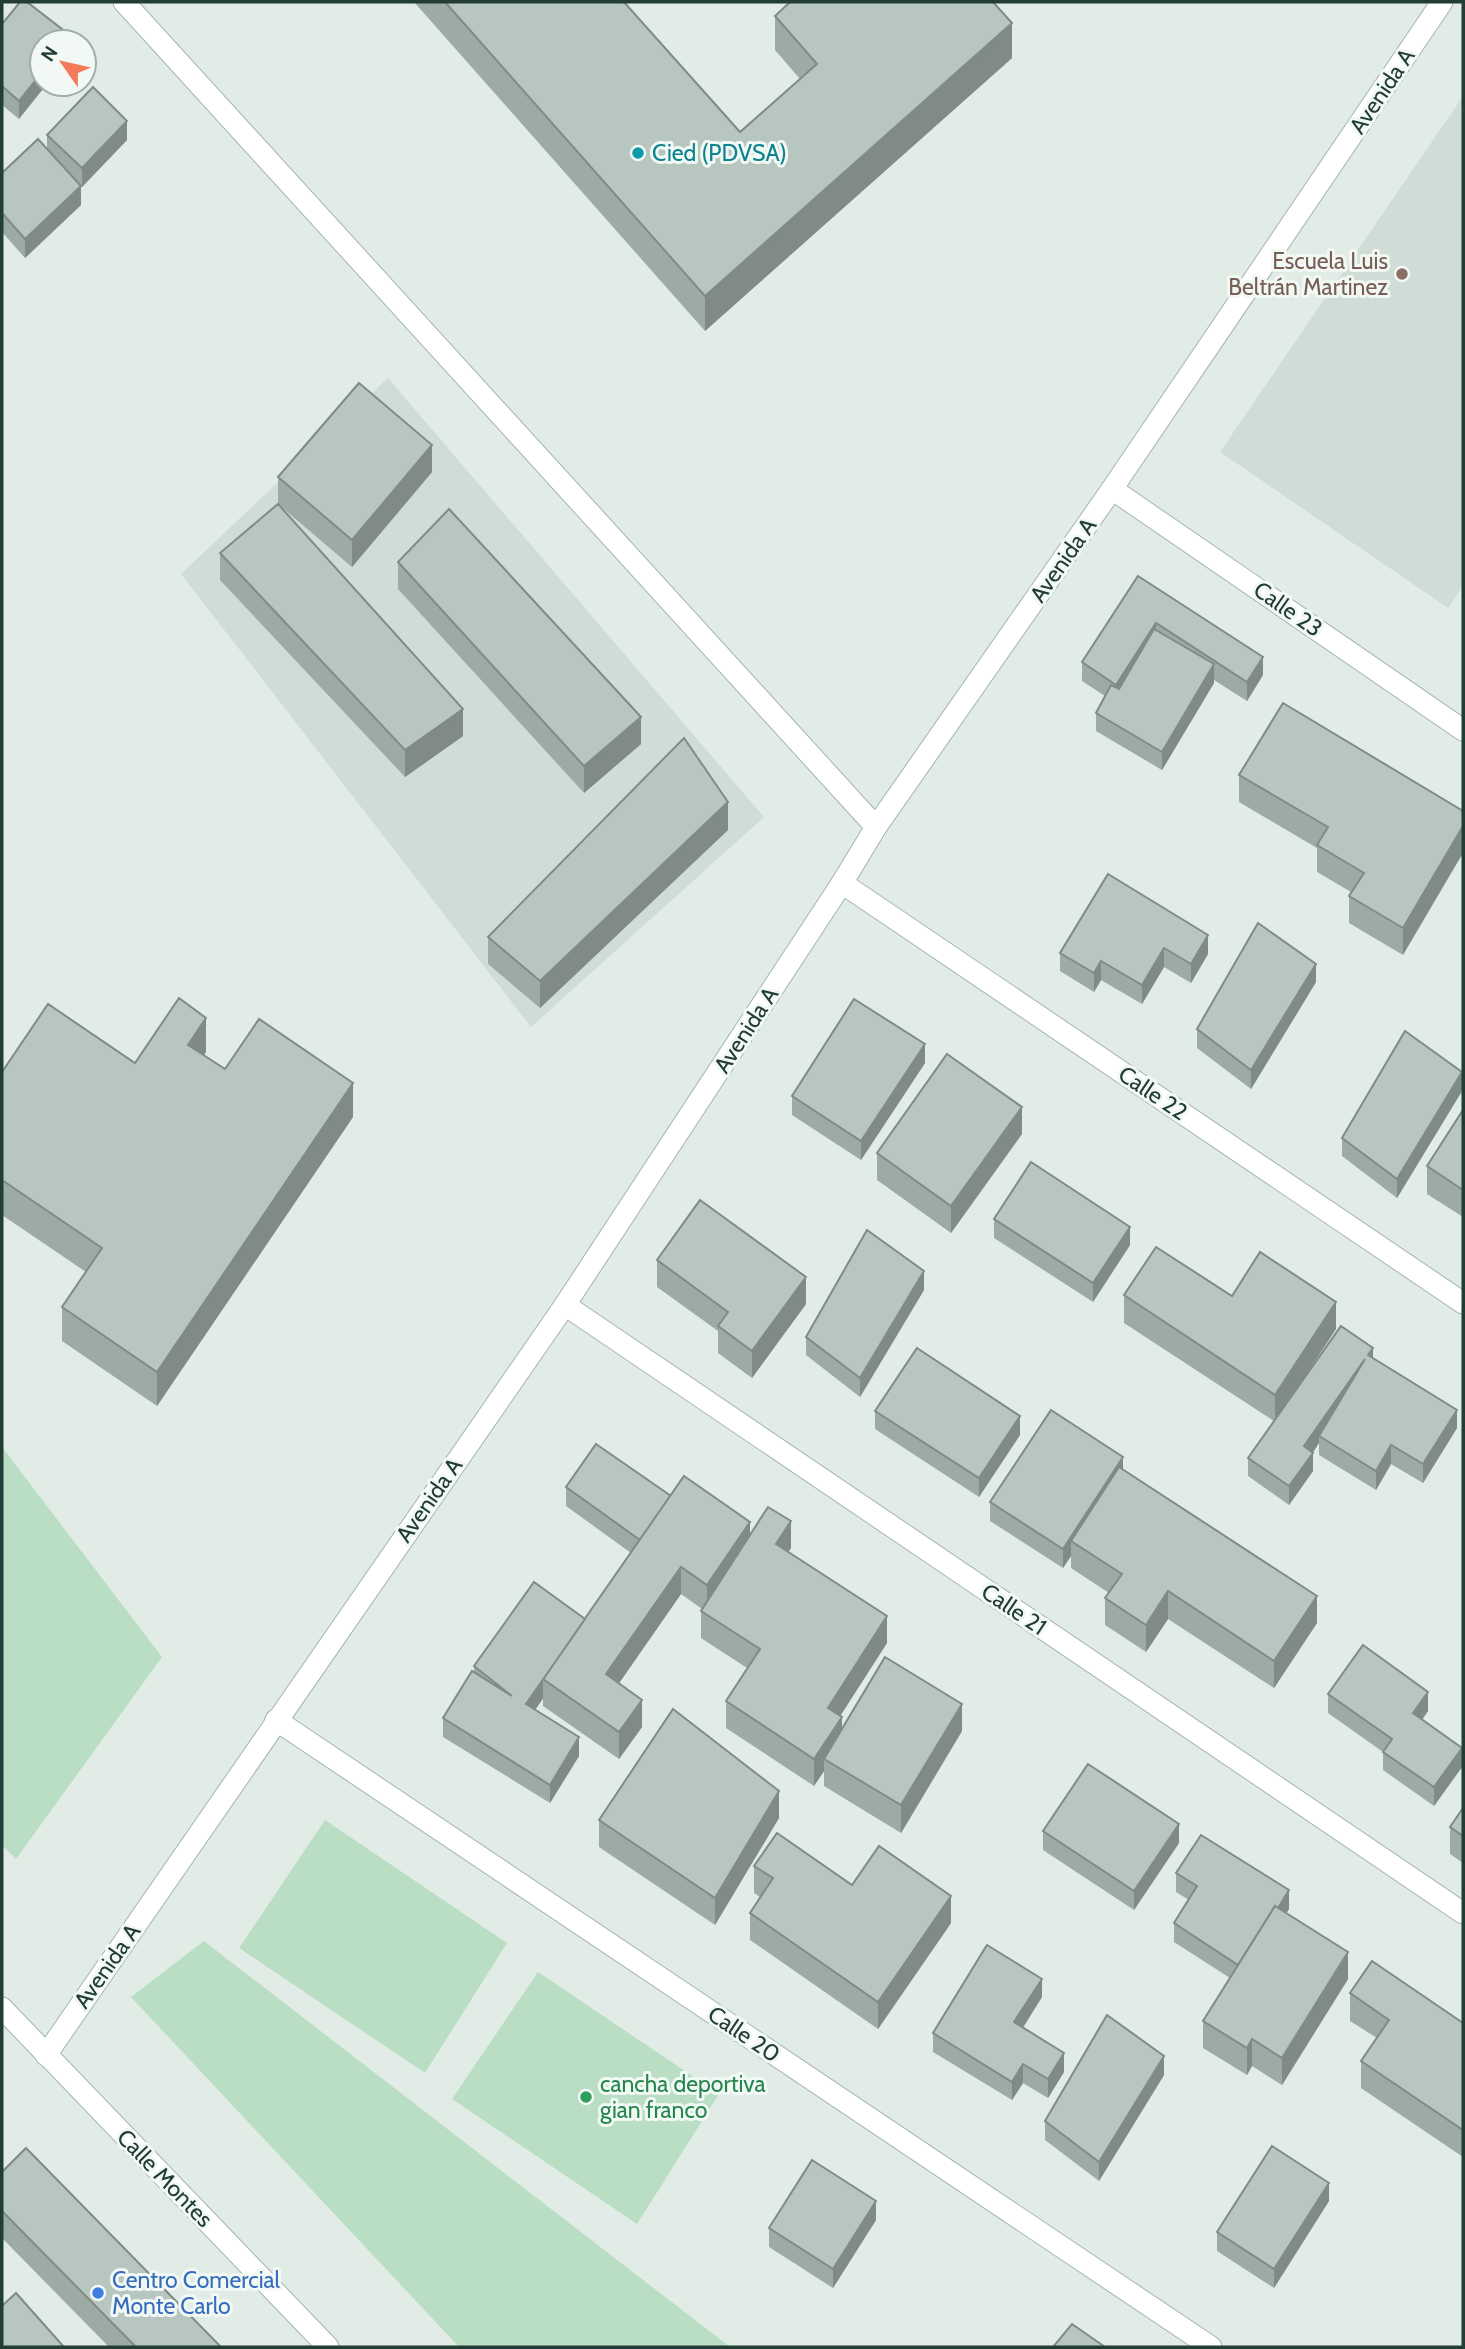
<svg xmlns="http://www.w3.org/2000/svg" width="1465" height="2349" viewBox="0 0 1465 2349" font-family="Cabin,sans-serif">
  <rect width="100%" height="100%" fill="#e2ece7"/>
  <g fill="#d0dcd6">
    <path d="M1463,96V586L1448,608L1220,452Z"/>
    <path d="M388,378L764,817L531,1027L181,574Z"/>
  </g>
  <g fill="#badec3">
    <path d="M2,1447L162,1657L16,1859L2,1845Z"/>
    <path d="M325,1820L507,1943L425,2073L239,1948Z"/>
    <path d="M204,1941L730,2347H459L131,1997Z"/>
    <path d="M538,1972L719,2094L637,2224L452,2099Z"/>
  </g>
  <g fill="none" stroke-linecap="round" stroke-linejoin="round">
    <g stroke="#a5b4ae" stroke-width="23">
      <g id="street">
        <path d="M124,2L876,827"/>
        <path d="M1112,489L1463,730"/>
        <path d="M842,883L1463,1303"/>
        <path d="M565,1305L1463,1913"/>
        <path d="M276,1720L1211,2347"/>
        <path d="M2,2008L328,2347"/>
        <path d="M46,2055L565,1305L842,883L876,827L1112,489L1442,2"/>
      </g>
    </g>
    <use href="#street" stroke="#fff" stroke-width="21"/>
  </g>
  <g fill="#9daba5">
    <path d="M414,2H624L740,132L800,79L775,50V16L1012,58L705,331Z"/>
    <path d="M2,24L71,42L19,119L2,105Z"/>
    <path d="M47,135L127,140L82,187L80,185L81,205L25,258L2,232V173L47,149Z"/>
    <path d="M432,472L352,567L278,504V477Z"/>
    <path d="M220,553L463,736L405,777L220,580Z"/>
    <path d="M398,562L641,744L584,793L398,589Z"/>
    <path d="M1138,576L1263,675L1247,701L1214,680V683L1162,770L1096,731V713L1105,696L1082,681V662Z"/>
    <path d="M1239,775L1463,811L1403,955L1349,923V896L1351,892L1317,872V848L1239,802Z"/>
    <path d="M728,830L540,1008L488,964V937Z"/>
    <path d="M1108,874L1208,954L1191,983L1164,967L1142,1004L1101,980L1094,992L1060,971V953Z"/>
    <path d="M1316,982L1251,1089L1197,1048V1029Z"/>
    <path d="M206,1052L204,1055L225,1069L353,1117L157,1406L62,1341V1307L86,1272L2,1215V1072L135,1063Z"/>
    <path d="M925,1063L861,1160L792,1115V1096Z"/>
    <path d="M1462,1091L1397,1198L1342,1156V1138Z"/>
    <path d="M1463,1110V1217L1427,1194V1166Z"/>
    <path d="M1022,1134L951,1233L877,1180V1153Z"/>
    <path d="M994,1219L1130,1245L1093,1302L994,1238Z"/>
    <path d="M657,1260L806,1304L752,1378L718,1353V1331L657,1287Z"/>
    <path d="M924,1290L860,1397L806,1355V1337Z"/>
    <path d="M1124,1295L1232,1296L1336,1329L1305,1376L1373,1358L1457,1428L1423,1483L1391,1464L1376,1490L1319,1455V1443L1313,1453V1471L1289,1505L1248,1476V1458L1274,1421L1124,1323Z"/>
    <path d="M875,1411L1020,1435L979,1497L875,1429Z"/>
    <path d="M1123,1469L1317,1623L1274,1688L1168,1619L1146,1652L1105,1625V1598L1109,1593L1071,1568V1556L1063,1568L990,1521V1502Z"/>
    <path d="M566,1487L671,1496L750,1535L791,1548L788,1552L887,1643L840,1716L842,1729L962,1731L901,1833L824,1786V1771L814,1786L726,1728V1701L747,1668L701,1638V1611L702,1609L681,1594L619,1683L642,1727L619,1759L543,1706V1699L535,1710L579,1756L550,1803L443,1737V1718L474,1672V1666L585,1619L631,1553L566,1506Z"/>
    <path d="M1328,1694L1428,1711L1422,1720L1462,1767L1434,1806L1383,1770V1752L1328,1713Z"/>
    <path d="M1463,1808V1863L1450,1854V1827Z"/>
    <path d="M779,1818L715,1925L599,1847V1820Z"/>
    <path d="M1043,1831L1179,1843L1134,1910L1043,1850Z"/>
    <path d="M754,1866L852,1885L951,1923L878,2029L750,1940V1913L760,1897L754,1893Z"/>
    <path d="M1176,1873L1289,1909L1286,1913L1348,1979L1282,2085L1252,2066L1247,2075L1203,2048V2021L1230,1978L1174,1942V1923L1189,1900L1176,1892Z"/>
    <path d="M1350,1993L1463,2023V2157L1361,2088V2061L1377,2038L1350,2021Z"/>
    <path d="M1042,1997L1023,2028L1064,2072L1048,2098L1023,2083L1012,2100L933,2052V2033Z"/>
    <path d="M1164,2075L1099,2181L1045,2140V2121Z"/>
    <path d="M2,2172L221,2347H109L2,2238Z"/>
    <path d="M1329,2201L1274,2288L1217,2251V2232Z"/>
    <path d="M876,2220L833,2288L769,2247V2228Z"/>
  </g>
  <g fill="#808b86">
    <path d="M1012,23V58L705,331V296Z"/>
    <path d="M42,72V84H47L19,119V101Z"/>
    <path d="M127,121V140L82,187V168Z"/>
    <path d="M81,186V205L25,258V239Z"/>
    <path d="M432,445V472L352,567V540Z"/>
    <path d="M1156,623V642L1116,703V685Z"/>
    <path d="M1263,657V675L1247,701V682Z"/>
    <path d="M1214,664V683L1162,770V752Z"/>
    <path d="M463,709V736L405,777V750Z"/>
    <path d="M641,717V744L584,793V766Z"/>
    <path d="M728,802V830L540,1008V981Z"/>
    <path d="M1463,826V853L1403,955V928Z"/>
    <path d="M1208,935V954L1191,983V964Z"/>
    <path d="M1164,948V967L1142,1004V985Z"/>
    <path d="M1101,961V980L1094,992V973Z"/>
    <path d="M1316,964V982L1251,1089V1070Z"/>
    <path d="M206,1018V1052L188,1079V1045Z"/>
    <path d="M925,1044V1063L861,1160V1141Z"/>
    <path d="M1462,1072V1091L1397,1198V1179Z"/>
    <path d="M353,1083V1117L157,1406V1372Z"/>
    <path d="M1022,1107V1134L951,1233V1206Z"/>
    <path d="M1130,1227V1245L1093,1302V1283Z"/>
    <path d="M924,1271V1290L860,1397V1378Z"/>
    <path d="M806,1277V1304L752,1378V1351Z"/>
    <path d="M1336,1302V1329L1275,1422V1395Z"/>
    <path d="M1373,1348V1367L1368,1355Z"/>
    <path d="M1365,1359L1319,1436V1443L1304,1465V1446Z"/>
    <path d="M1457,1410V1428L1423,1483V1464Z"/>
    <path d="M1020,1416V1435L979,1497V1478Z"/>
    <path d="M1391,1445V1464L1376,1490V1471Z"/>
    <path d="M1313,1453V1471L1289,1505V1486Z"/>
    <path d="M1123,1457V1476L1071,1541V1556L1063,1568V1549Z"/>
    <path d="M791,1521V1548L776,1571V1544Z"/>
    <path d="M750,1522V1549L707,1613V1585Z"/>
    <path d="M681,1567V1594L606,1702V1674Z"/>
    <path d="M1168,1591V1619L1146,1652V1625Z"/>
    <path d="M1317,1596V1623L1274,1688V1661Z"/>
    <path d="M887,1616V1643L828,1735V1708Z"/>
    <path d="M543,1680V1698L526,1723V1704Z"/>
    <path d="M1428,1692V1711L1413,1732V1713Z"/>
    <path d="M642,1700V1727L619,1759V1732Z"/>
    <path d="M962,1704V1731L901,1833V1805Z"/>
    <path d="M842,1717V1744L824,1759V1771L814,1786V1759Z"/>
    <path d="M579,1737V1756L550,1803V1785Z"/>
    <path d="M1462,1748V1767L1434,1806V1787Z"/>
    <path d="M779,1791V1818L715,1925V1898Z"/>
    <path d="M1179,1824V1843L1134,1910V1891Z"/>
    <path d="M1289,1890V1909L1241,1985V1966Z"/>
    <path d="M951,1896V1923L878,2029V2002Z"/>
    <path d="M1348,1952V1979L1282,2085V2058Z"/>
    <path d="M1042,1979V1997L1014,2041V2022Z"/>
    <path d="M1252,2039V2066L1247,2075V2048Z"/>
    <path d="M1064,2053V2072L1048,2098V2079Z"/>
    <path d="M1164,2056V2075L1099,2181V2162Z"/>
    <path d="M1023,2064V2083L1012,2100V2082Z"/>
    <path d="M1329,2183V2201L1274,2288V2269Z"/>
    <path d="M876,2201V2220L833,2288V2269Z"/>
  </g>
  <g fill="#b7c7c0" stroke="#808b86" stroke-width="2">
    <path d="M20,2H27L71,36L66,42H42V72L19,101L2,86V24Z"/>
    <path d="M445,2H624L740,132L817,64L775,16L790,2H993L1012,23L705,296Z"/>
    <path d="M93,87L127,121L82,168L47,135Z"/>
    <path d="M38,139L81,186L25,239L2,213V173Z"/>
    <path d="M359,383L432,445L352,540L278,477Z"/>
    <path d="M278,504L463,709L405,750L220,553Z"/>
    <path d="M449,509L641,717L584,766L398,562Z"/>
    <path d="M1138,576L1263,657L1247,682L1156,623L1116,685L1082,662Z"/>
    <path d="M1154,629L1214,664L1162,752L1096,713L1111,685L1119,689Z"/>
    <path d="M1283,703L1463,811V826L1403,928L1349,896L1364,873L1317,845L1328,827L1239,775Z"/>
    <path d="M684,738L728,802L540,981L488,937Z"/>
    <path d="M1108,874L1208,935L1191,964L1164,948L1142,985L1101,961L1094,973L1060,953Z"/>
    <path d="M1258,923L1316,964L1251,1070L1197,1029Z"/>
    <path d="M179,998L206,1018L188,1045L225,1069L259,1019L353,1083L157,1372L62,1307L102,1248L2,1180V1072L48,1004L135,1063Z"/>
    <path d="M854,999L925,1044L861,1141L792,1096Z"/>
    <path d="M1405,1031L1462,1072L1397,1179L1342,1138Z"/>
    <path d="M947,1054L1022,1107L951,1206L877,1153Z"/>
    <path d="M1463,1110V1190L1427,1166Z"/>
    <path d="M1031,1162L1130,1227L1093,1283L994,1219Z"/>
    <path d="M700,1200L806,1277L752,1351L718,1326L728,1312L657,1260Z"/>
    <path d="M867,1230L924,1271L860,1378L806,1337Z"/>
    <path d="M1156,1247L1232,1296L1260,1252L1336,1302L1275,1395L1124,1295Z"/>
    <path d="M1341,1326L1373,1348L1368,1355L1457,1410L1423,1464L1391,1445L1376,1471L1319,1436L1365,1359L1304,1446L1313,1453L1289,1486L1248,1458Z"/>
    <path d="M917,1348L1020,1416L979,1478L875,1411Z"/>
    <path d="M1051,1410L1123,1457L1063,1549L990,1502Z"/>
    <path d="M596,1444L671,1496L640,1540L566,1487Z"/>
    <path d="M1119,1467L1317,1596L1274,1661L1168,1591L1146,1625L1105,1598L1122,1574L1071,1541Z"/>
    <path d="M684,1476L750,1522L707,1585L681,1567L606,1674L642,1700L619,1732L543,1679Z"/>
    <path d="M768,1507L791,1521L776,1544L887,1616L828,1708L842,1717L814,1759L726,1701L760,1649L701,1611Z"/>
    <path d="M534,1582L585,1619L526,1704L579,1737L550,1785L443,1718L472,1671L512,1696L474,1666Z"/>
    <path d="M1363,1645L1428,1692L1413,1713L1462,1748L1434,1787L1383,1752L1392,1739L1328,1694Z"/>
    <path d="M885,1657L962,1704L901,1805L824,1759Z"/>
    <path d="M673,1709L779,1791L715,1898L599,1820Z"/>
    <path d="M1088,1764L1179,1824L1134,1891L1043,1831Z"/>
    <path d="M1463,1808V1836L1450,1827Z"/>
    <path d="M777,1833L852,1885L879,1846L951,1896L878,2002L750,1913L773,1878L754,1866Z"/>
    <path d="M1201,1835L1289,1890L1278,1908L1275,1906L1238,1965L1174,1923L1197,1886L1176,1873Z"/>
    <path d="M1275,1906L1348,1952L1282,2058L1252,2039L1247,2048L1203,2021Z"/>
    <path d="M987,1945L1042,1979L1014,2022L1064,2053L1048,2079L1023,2064L1012,2082L933,2033Z"/>
    <path d="M1372,1961L1463,2023V2130L1361,2061L1389,2020L1350,1993Z"/>
    <path d="M1107,2015L1164,2056L1099,2162L1045,2121Z"/>
    <path d="M1272,2146L1329,2183L1274,2269L1217,2232Z"/>
    <path d="M26,2148L221,2347H136L2,2211V2172Z"/>
    <path d="M812,2160L876,2201L833,2269L769,2228Z"/>
    <path d="M16,2293L64,2347H2V2306Z"/>
    <path d="M1072,2324L1105,2347H1053Z"/>
  </g>
  <circle fill="#0f9aa8" stroke="#f2f9f5" stroke-width="2.5" cx="638" cy="153" r="7"/>
  <circle fill="#8d6e63" stroke="#f2f9f5" stroke-width="2.5" cx="1402" cy="274" r="7"/>
  <circle fill="#2e9e5b" stroke="#f2f9f5" stroke-width="2.5" cx="586" cy="2097" r="7"/>
  <circle fill="#3f7fe0" stroke="#f2f9f5" stroke-width="2.5" cx="98" cy="2293" r="7"/>
  <g text-anchor="middle" dominant-baseline="central" stroke-width="6" stroke-linejoin="round" paint-order="stroke">
    <g font-size="23" fill="#223d35" stroke="#f2f9f5">
      <text transform="translate(1382 91) rotate(-56)">Avenida A</text>
      <text transform="translate(1063 560) rotate(-55)">Avenida A</text>
      <text transform="translate(1288 609) rotate(35)">Calle 23</text>
      <text transform="translate(746 1030) rotate(-57)">Avenida A</text>
      <text transform="translate(1153 1093) rotate(34)">Calle 22</text>
      <text transform="translate(429 1500) rotate(-55)">Avenida A</text>
      <text transform="translate(1014 1609) rotate(34)">Calle 21</text>
      <text transform="translate(107 1966) rotate(-55)">Avenida A</text>
      <text transform="translate(744 2034) rotate(34)">Calle 20</text>
      <text transform="translate(165 2178) rotate(46)">Calle Montes</text>
    </g>
    <g font-size="23" fill="#0d838f" stroke="#f2f9f5" text-anchor="start">
      <text x="652" y="153">Cied (PDVSA)</text>
    </g>
    <g font-size="23" fill="#785e54" stroke="#f2f9f5" text-anchor="end">
      <text x="1388" y="261">Escuela Luis<tspan x="1388" dy="26">Beltrán Martinez</tspan></text>
    </g>
    <g font-size="23" fill="#27864d" stroke="#f2f9f5" text-anchor="start">
      <text x="600" y="2084">cancha deportiva<tspan x="600" dy="26">gian franco</tspan></text>
    </g>
    <g font-size="23" fill="#366cbe" stroke="#f2f9f5" text-anchor="start">
      <text x="112" y="2280">Centro Comercial<tspan x="112" dy="26">Monte Carlo</tspan></text>
    </g>
  </g>
  <rect width="1465" height="2349" fill="none" stroke="#223d35" stroke-width="7"/>
  <g transform="translate(63 63) rotate(304)"><circle r="33" fill="#f2f9f5" stroke="#9faea8" stroke-width="2"/>
  <path d="M0-5L12 26L0 18L-12 26Z" fill="#f37b59"/>
  <text y="-10" font-size="19" font-weight="bold" text-anchor="middle" fill="#223d35">N</text>
  </g>
</svg>
